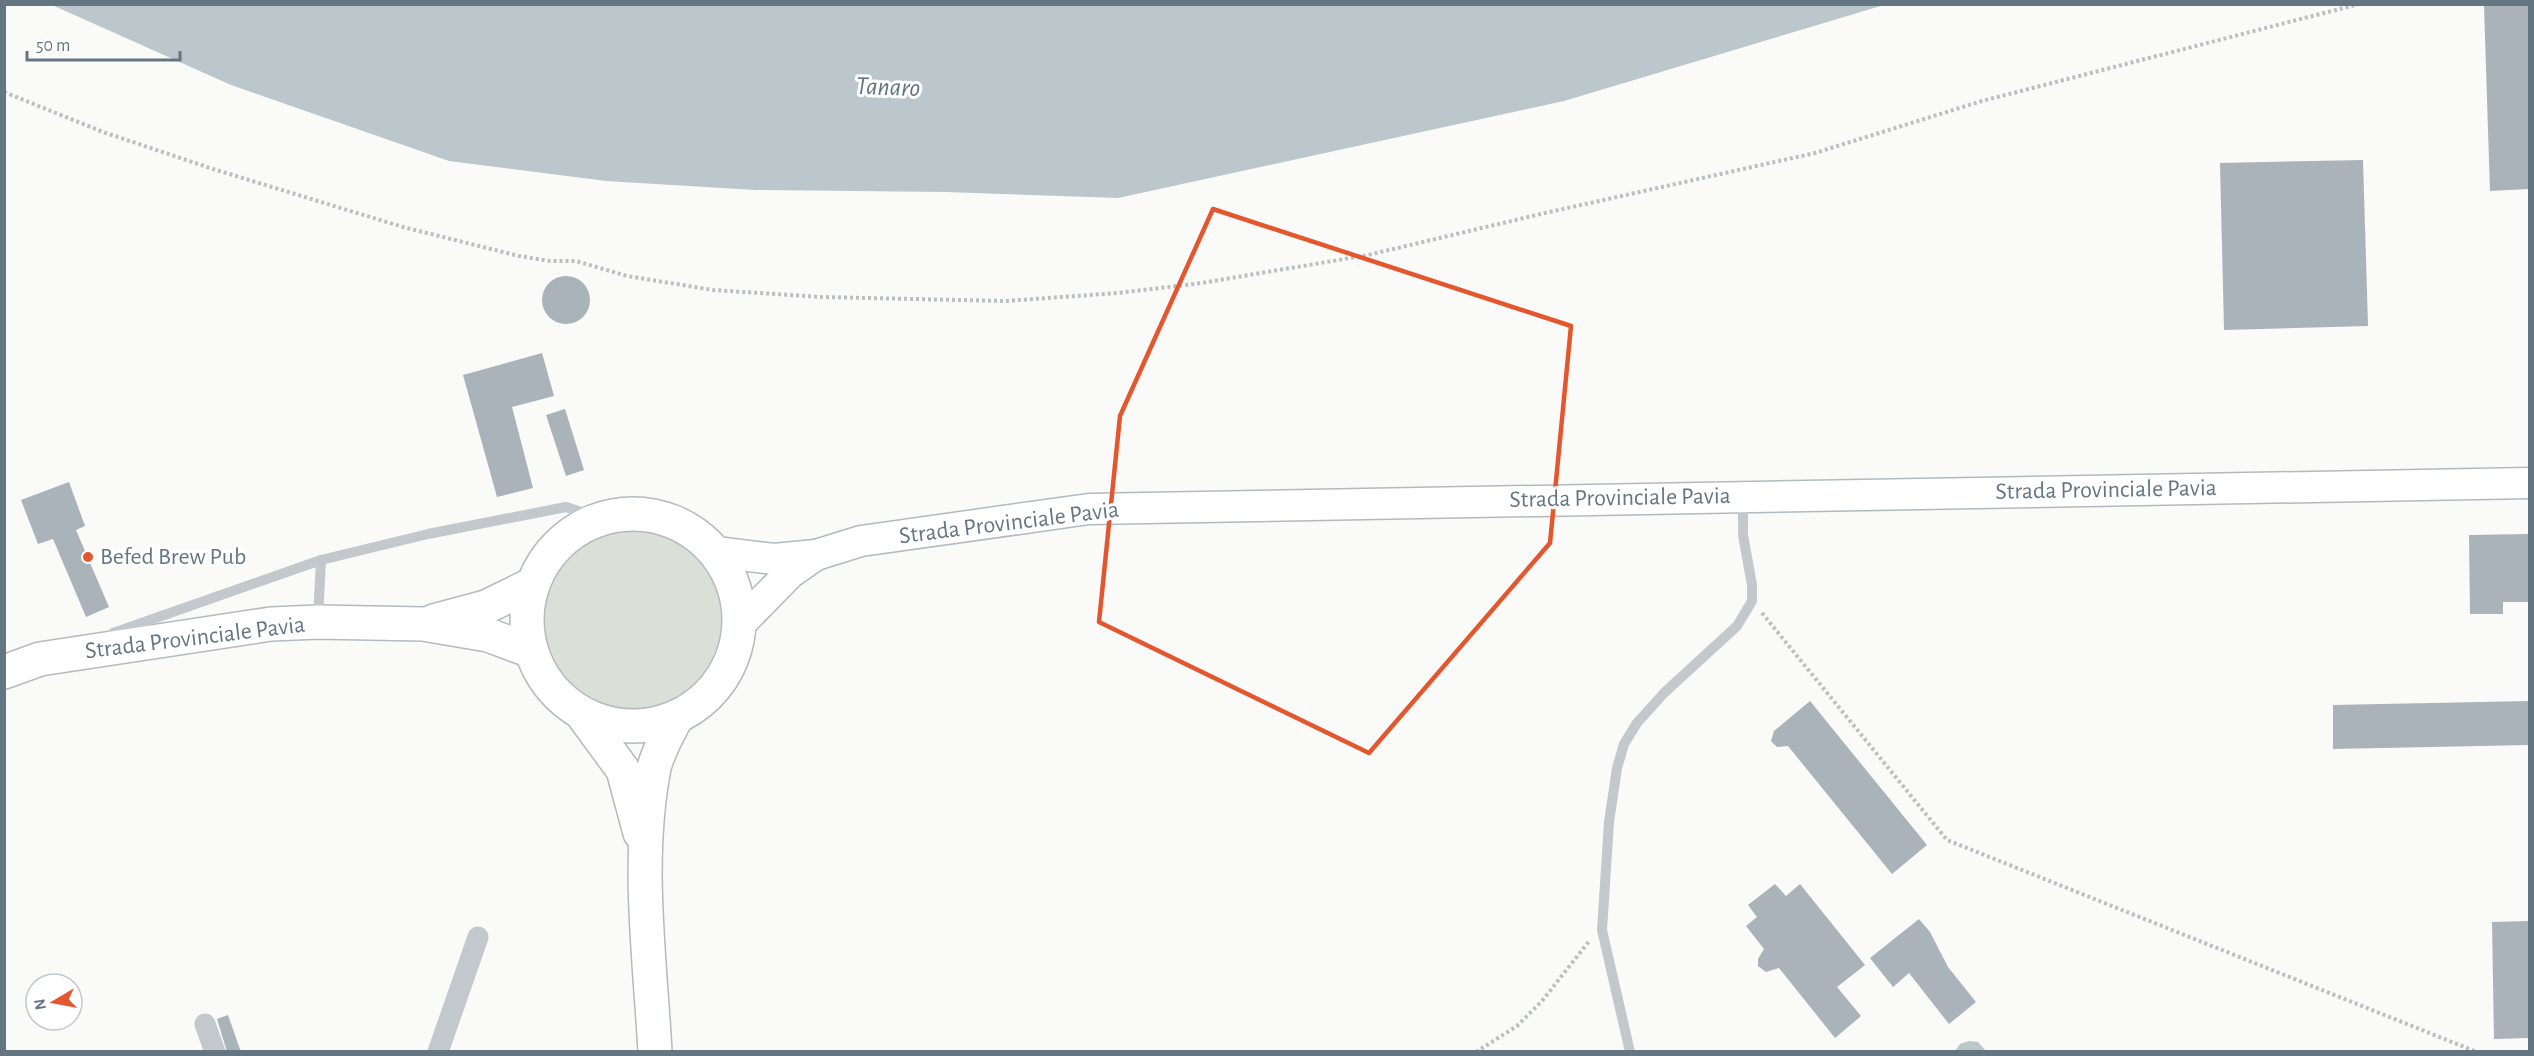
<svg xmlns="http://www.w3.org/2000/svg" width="2534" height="1056" viewBox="0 0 2534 1056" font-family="'Alegreya Sans',sans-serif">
  <rect width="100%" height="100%" fill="#fafaf8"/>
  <circle fill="#dadfd7" cx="633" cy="619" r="91"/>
  <g fill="#bbc7cb">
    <path d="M52,5H1884L1564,101L1118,198L946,192L755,190L606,181L449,161L231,85Z"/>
    <path d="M1969,1041L1978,1042L1986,1051H1955L1960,1044Z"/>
  </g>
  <g fill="#aab3b9">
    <path d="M2529,5V189L2490,191L2484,6Z"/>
    <path d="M2363,160L2368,326L2224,330L2220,163Z"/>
    <circle cx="566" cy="300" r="24"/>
    <path d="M542,353L554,396L512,407L533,488L497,497L463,375Z"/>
    <path d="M565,409L584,470L566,476L546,415Z"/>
    <path d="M69,482L85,526L76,530L109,607L86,617L53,539L38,544L21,500Z"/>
    <path d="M2529,534V602H2503V614H2470L2469,535Z"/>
    <path d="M1810,701L1927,845L1892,874L1788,746L1777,747L1771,741L1774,731Z"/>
    <path d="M2529,701V745L2333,749V705Z"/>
    <path d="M1775,884L1786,896L1800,884L1865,965L1837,987L1861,1016L1835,1038L1779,968L1766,972L1758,966V959L1764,949L1746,926L1757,917L1748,905Z"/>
    <path d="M1919,919L1930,932L1948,967L1976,1002L1949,1024L1909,973L1893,987L1870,958Z"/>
    <path d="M2529,921V1038L2494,1039L2492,922Z"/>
    <path d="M228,1015L241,1052H227L217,1019Z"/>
  </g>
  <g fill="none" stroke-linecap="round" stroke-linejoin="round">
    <g stroke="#b3babf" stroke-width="33">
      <g id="secondary">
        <path d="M716,552L774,559L816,555L861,541L1089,509L2530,483"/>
        <path d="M740,624L790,573L816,555"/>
      </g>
    </g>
    <g stroke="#b5babe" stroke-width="36">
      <g id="primary">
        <circle cx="633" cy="620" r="106"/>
        <path d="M434,621L486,607L533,584"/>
        <path d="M4,672L40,659L271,624L318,622L423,624L488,635L531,651"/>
        <path d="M582,714L623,770L640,833"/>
        <path d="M655,1052C650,958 636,861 654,768C658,751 668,734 676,718"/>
      </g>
    </g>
    <g stroke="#bbbfc2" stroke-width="4" stroke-dasharray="3 3" stroke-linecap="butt">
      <path d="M4,92L103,132L213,169L403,227L519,256L550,261H576L627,276L713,290L822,297L1005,301L1118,293L1202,283L1368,255L1545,213L1815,153L1982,101L2359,4"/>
      <path d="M1762,613L1947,840L2477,1052"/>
      <path d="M1476,1052L1517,1026L1542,1001L1590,940"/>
    </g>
    <g stroke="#c3c8cc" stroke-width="10">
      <path d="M318,619L321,560"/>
      <path d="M113,633L321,560L428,534L566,507L600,518"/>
      <path d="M1630,1052L1602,930L1609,822L1617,768L1624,744L1637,723L1664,693L1737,626L1752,601V585L1743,535V499"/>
    </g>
    <g stroke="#c3c8cc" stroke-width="21">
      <path d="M205,1024L215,1052"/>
      <path d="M438,1052L478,937"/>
    </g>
    <use href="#secondary" stroke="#fff" stroke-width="30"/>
    <use href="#primary" stroke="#fff" stroke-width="33"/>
  </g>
  <path fill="none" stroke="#e4572e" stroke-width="4.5" stroke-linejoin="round" d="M1213,209L1571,326L1550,543L1369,753L1099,622L1120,416Z"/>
  <circle fill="#e4572e" stroke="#fff" stroke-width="2" cx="88" cy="557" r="6"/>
  <g text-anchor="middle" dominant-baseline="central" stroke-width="6" stroke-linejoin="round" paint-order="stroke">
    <g font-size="24" fill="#657683" stroke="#fff">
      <text transform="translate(2106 490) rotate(-1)">Strada Provinciale Pavia</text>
      <text transform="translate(1620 498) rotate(-1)">Strada Provinciale Pavia</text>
      <text transform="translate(1009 523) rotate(-7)">Strada Provinciale Pavia</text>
      <text transform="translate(195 638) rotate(-7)">Strada Provinciale Pavia</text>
    </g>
    <g font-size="24" fill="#657683" stroke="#fff" text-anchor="start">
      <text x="100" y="557">Befed Brew Pub</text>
    </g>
    <g font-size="26" font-style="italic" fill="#60757c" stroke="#fff">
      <text transform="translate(888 87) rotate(2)">Tanaro</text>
    </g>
  </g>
  <rect width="2534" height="1056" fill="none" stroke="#657683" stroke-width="12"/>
  <g transform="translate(54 1002) rotate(260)"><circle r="28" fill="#ffffff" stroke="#c1c8cd" stroke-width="1.5"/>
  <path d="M0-4.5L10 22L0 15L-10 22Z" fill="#e4572e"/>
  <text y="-9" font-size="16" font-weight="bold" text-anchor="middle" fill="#657683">N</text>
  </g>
  <path d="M27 51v9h153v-9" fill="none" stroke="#657683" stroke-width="3"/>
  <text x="36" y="51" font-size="18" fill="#657683" stroke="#ffffff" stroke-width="4.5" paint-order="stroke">50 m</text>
</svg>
